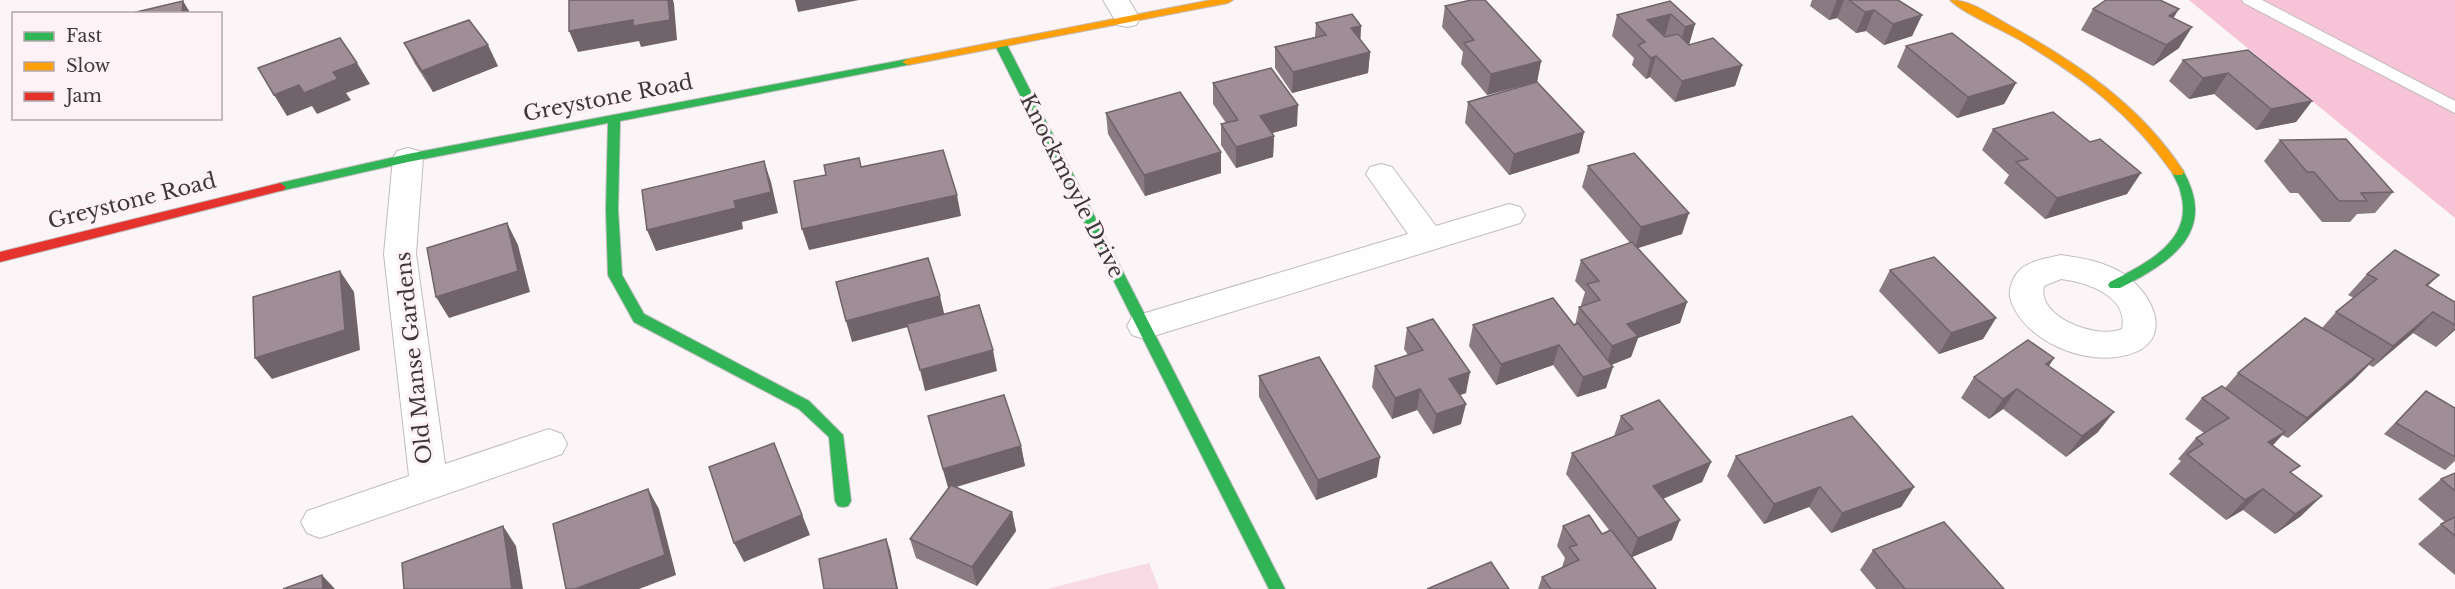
<svg xmlns="http://www.w3.org/2000/svg" width="2455" height="589" viewBox="0 0 2455 589" font-family="'Libre Baskerville',serif">
  <rect width="100%" height="100%" fill="#fbf5f7"/>
  <path fill="#f8dae4" d="M1149,563L1159,589H1047Z"/>
  <path fill="#f7c3d7" d="M2189,0H2455V218Z"/>
  <g fill="none" stroke-linecap="round" stroke-linejoin="round">
    <g stroke="#c1bcbd" stroke-width="2">
      <path id="lane" d="M2242,0H2262L2455,101V113L2244,3Z"/>
    </g>
    <g stroke="#c1bcbd" stroke-width="2">
      <g id="street">
        <path d="M1103,0H1129L1140,19L1136,25L1127,27L1118,25Z"/>
        <path d="M408,148L419,151L423,158L416,254L445,464L549,429L562,434L567,444L562,454L320,538L307,533L301,522L307,511L409,476L384,254L393,158L397,151Z"/>
        <path d="M1381,164L1392,167L1436,226L1509,204L1520,207L1525,215L1520,223L1144,339L1132,335L1127,326L1132,317L1408,234L1366,174L1370,167Z"/>
        <path d="M2061,255C2082,258 2105,262 2122,273C2154,293 2176,342 2127,355C2085,366 2026,342 2011,301C2007,290 2013,275 2022,268C2033,260 2048,258 2061,255ZM2061,279C2086,282 2129,296 2122,329C2097,340 2036,317 2044,286Z"/>
      </g>
    </g>
    <g stroke="#c1bcbd" stroke-width="2">
      <g id="fast">
        <path d="M1001,42L1007,45L1285,589H1269L995,45Z"/>
        <path d="M908,59L914,62L912,64L620,121L618,210L622,275L644,314L809,401L843,435L851,501L848,506L843,507L838,506L835,501L829,437L799,409L634,322L608,275L606,210L608,123L408,162L280,191L274,187L280,183L408,154Z"/>
        <path d="M2178,168L2182,169C2219,232 2171,262 2120,288H2110L2108,285L2110,282C2145,264 2194,241 2181,194C2180,186 2175,179 2172,172Z"/>
      </g>
    </g>
    <g stroke="#c1bcbd" stroke-width="2">
      <g id="slow">
        <path d="M1211,0H1233L1228,3L908,65L902,62L908,59Z"/>
        <path d="M1950,0C1971,0 1989,14 2007,24C2076,62 2141,105 2184,172L2182,175H2174C2130,112 2083,78 2018,39C1999,28 1964,14 1950,0Z"/>
      </g>
    </g>
    <g stroke="#c1bcbd" stroke-width="2">
      <path id="jam" d="M280,183L286,187L284,190L0,262V252Z"/>
    </g>
    <use href="#lane" fill="#fefefe" fill-rule="evenodd"/>
    <use href="#street" fill="#fefefe" fill-rule="evenodd"/>
    <use href="#fast" fill="#30b455" fill-rule="evenodd"/>
    <use href="#slow" fill="#ff9f0a" fill-rule="evenodd"/>
    <use href="#jam" fill="#e5322d" fill-rule="evenodd"/>
  </g>
  <g fill="#8a7a81">
    <path d="M1812,0H1898L1922,15L1912,36L1884,45L1866,31L1856,33L1837,18L1829,20L1810,6Z"/>
    <path d="M1670,1L1695,24L1689,44L1742,65L1735,86L1675,102L1650,77L1646,79L1632,65L1634,58L1612,36L1617,15Z"/>
    <path d="M1445,6L1541,61L1537,82L1487,95L1461,64L1463,52L1442,27Z"/>
    <path d="M2093,9L2173,18L2179,48L2153,66L2081,30Z"/>
    <path d="M1316,23L1361,26L1360,40L1370,52L1368,73L1292,93L1275,68V47L1315,37Z"/>
    <path d="M404,43L498,66L433,92L415,64Z"/>
    <path d="M1906,46L2016,83L2004,104L1957,118L1897,67Z"/>
    <path d="M2248,50L2312,101L2296,122L2256,130L2214,94L2189,99L2169,81L2183,60Z"/>
    <path d="M1213,83L1297,126L1272,133L1274,136L1273,157L1236,168L1221,145V124L1226,123L1213,104Z"/>
    <path d="M1468,102L1584,132L1579,153L1509,175L1465,123Z"/>
    <path d="M1106,113L1221,173L1145,196L1108,134Z"/>
    <path d="M1993,129L2127,194L2045,219L2004,183L2009,175L1982,150Z"/>
    <path d="M2280,140L2393,192L2375,213L2357,214L2350,222H2322L2298,193H2290L2264,161Z"/>
    <path d="M1588,166L1682,234L1638,248L1687,302L1680,323L1638,338L1631,357L1611,365L1606,388L1577,397L1553,365L1496,385L1469,346L1473,325H1575L1579,307L1582,306L1581,305L1585,292L1575,281L1581,260L1630,243L1582,187Z"/>
    <path d="M1890,270L1996,318L1983,339L1939,354L1879,291Z"/>
    <path d="M2367,274L2439,275L2428,286L2455,302V330L2436,347L2413,333L2373,367L2369,365L2354,380L2288,438L2282,435L2272,445L2292,474L2301,516L2275,534L2243,510L2226,520L2169,474L2181,461L2178,459L2196,438L2204,433L2185,419L2202,398L2225,388L2238,373L2322,328L2336,312L2354,298L2348,295Z"/>
    <path d="M1407,328L1466,393L1460,395L1461,424L1433,434L1417,410L1392,419L1372,387L1375,366L1408,355L1404,349Z"/>
    <path d="M2054,358L2049,366L2098,432L2066,457L2003,409L1989,419L1961,398L1974,377Z"/>
    <path d="M1259,376L1377,477L1316,500L1259,397Z"/>
    <path d="M2426,391L2455,408V461L2445,470L2384,434Z"/>
    <path d="M928,416L1021,446L1025,466L956,487L1012,512L1016,531L977,586L916,558L910,539L948,488Z"/>
    <path d="M1621,416L1711,462L1702,482L1663,499L1672,540L1632,557L1656,589H1538L1542,577L1562,567L1565,558L1557,546L1563,526L1602,534L1609,530L1566,474L1572,453L1614,436Z"/>
    <path d="M1736,456L1914,487L1901,507L1831,533L1809,507L1764,524L1727,476Z"/>
    <path d="M2455,473V575L2418,544L2441,524L2445,522L2418,499L2441,479Z"/>
    <path d="M1873,550L2004,589H1876L1860,570Z"/>
  </g>
  <g fill="#706369">
    <path d="M668,0H673L674,4L677,40L641,47L639,41L578,52L569,31Z"/>
    <path d="M795,0H859L798,12Z"/>
    <path d="M1837,0H1844L1837,18L1829,20Z"/>
    <path d="M183,1L191,14H182Z"/>
    <path d="M2179,9L2166,30L2169,16Z"/>
    <path d="M1874,10L1866,31L1856,33L1865,12Z"/>
    <path d="M1671,14L1665,35L1643,41L1647,20Z"/>
    <path d="M1922,15L1912,36L1884,45L1893,24Z"/>
    <path d="M1695,24L1689,45L1679,48L1685,27Z"/>
    <path d="M1361,26L1360,47L1351,28Z"/>
    <path d="M2192,27L2179,48L2153,66L2166,45Z"/>
    <path d="M488,45L498,66L433,92L422,71Z"/>
    <path d="M1370,52L1368,73L1292,93L1293,72Z"/>
    <path d="M1656,56L1650,77L1646,79L1651,58Z"/>
    <path d="M1541,61L1537,82L1487,95L1491,74Z"/>
    <path d="M357,63L370,84L346,93L351,100L317,114L312,106L287,116L274,95Z"/>
    <path d="M1742,65L1735,86L1675,102L1682,81Z"/>
    <path d="M2228,73L2214,94L2189,99L2203,78Z"/>
    <path d="M2016,83L2004,104L1957,118L1968,97Z"/>
    <path d="M2312,101L2296,122L2256,130L2271,109Z"/>
    <path d="M1298,105L1297,126L1259,137L1260,116Z"/>
    <path d="M1584,132L1579,153L1509,175L1514,154Z"/>
    <path d="M1274,136L1273,157L1236,168V147Z"/>
    <path d="M1221,152V173L1145,196L1144,175Z"/>
    <path d="M764,161L771,182L778,213L742,222L743,229L656,251L647,230L734,201Z"/>
    <path d="M2141,173L2127,194L2045,219L2057,198Z"/>
    <path d="M957,195L961,216L809,250L802,229Z"/>
    <path d="M1689,213L1682,234L1635,249L1641,227Z"/>
    <path d="M507,223L518,245L530,292L449,318L436,297Z"/>
    <path d="M340,271L354,292L360,350L272,379L255,358Z"/>
    <path d="M940,296L945,317L852,342L846,321Z"/>
    <path d="M1687,302L1680,323L1638,338L1631,357L1606,367L1612,346L1627,324Z"/>
    <path d="M2433,312L2413,333L2373,367L2393,346Z"/>
    <path d="M1996,318L1983,339L1939,354L1951,333Z"/>
    <path d="M2455,328V330L2436,347Z"/>
    <path d="M1559,345L1553,365L1496,385L1501,364Z"/>
    <path d="M993,350L997,371L925,391L920,370Z"/>
    <path d="M2054,358L2040,379L2046,364Z"/>
    <path d="M2374,359L2354,380L2288,438L2307,418Z"/>
    <path d="M1613,367L1606,388L1577,397L1583,377Z"/>
    <path d="M1470,372L1466,393L1445,400L1449,379Z"/>
    <path d="M1420,389L1417,410L1392,419L1395,398Z"/>
    <path d="M2017,389L2003,409L1989,419L2003,399Z"/>
    <path d="M1466,404L1461,424L1433,434L1436,414Z"/>
    <path d="M2114,412L2098,432L2066,457L2082,436Z"/>
    <path d="M2285,432L2266,453L2268,442Z"/>
    <path d="M774,443L810,535L744,562L734,543Z"/>
    <path d="M1021,446L1025,466L949,489L943,469Z"/>
    <path d="M1380,457L1377,477L1316,500L1318,480Z"/>
    <path d="M1711,462L1702,482L1645,506L1653,486Z"/>
    <path d="M1820,487L1809,507L1764,524L1774,504Z"/>
    <path d="M1914,487L1901,507L1831,533L1842,513Z"/>
    <path d="M648,489L659,509L676,575L639,589H575Z"/>
    <path d="M2263,489L2243,510L2226,520L2245,500Z"/>
    <path d="M2322,496L2301,516L2275,534L2295,514Z"/>
    <path d="M1012,512L1016,531L977,586L972,567Z"/>
    <path d="M1680,520L1672,540L1630,558L1638,538Z"/>
    <path d="M503,526L516,546L523,589H512Z"/>
    <path d="M886,539L890,550L898,589H896Z"/>
    <path d="M322,575L335,589H323Z"/>
  </g>
  <g fill="#a08e96" stroke="#706369" stroke-width="1.5">
    <path d="M569,0H668L670,20L633,26V20L569,31Z"/>
    <path d="M1471,0H1485L1541,61L1491,74L1464,43L1474,40L1445,6Z"/>
    <path d="M1849,0H1898L1922,15L1893,24L1874,10L1865,12Z"/>
    <path d="M2106,0H2160L2179,9L2169,16L2192,27L2166,45L2093,9Z"/>
    <path d="M183,1L182,14H128Z"/>
    <path d="M1670,1L1695,24L1685,27L1671,14L1647,20L1665,37L1678,34L1689,45L1713,38L1742,65L1682,81L1656,56L1651,58L1638,45L1645,42L1617,15Z"/>
    <path d="M1352,14L1361,26L1351,28L1370,52L1293,72L1275,47L1326,35L1316,23Z"/>
    <path d="M469,20L488,45L422,71L404,43Z"/>
    <path d="M1952,33L2016,83L1968,97L1906,46Z"/>
    <path d="M340,38L357,63L333,72L338,79L304,93L299,85L274,95L258,68Z"/>
    <path d="M2248,50L2312,101L2271,109L2228,73L2203,78L2183,60Z"/>
    <path d="M1271,68L1298,105L1260,116L1274,136L1236,147L1221,124L1238,120L1213,83Z"/>
    <path d="M1537,82L1584,132L1514,154L1468,102Z"/>
    <path d="M1180,92L1221,152L1144,175L1106,113Z"/>
    <path d="M2053,112L2090,142L2100,139L2141,173L2057,198L2016,162L2028,159L1993,129Z"/>
    <path d="M2346,139L2393,192L2361,193L2367,201H2339L2314,172H2307L2280,140Z"/>
    <path d="M943,150L957,195L802,229L794,181L826,175L824,165L859,158L861,167Z"/>
    <path d="M1634,153L1689,213L1641,227L1588,166Z"/>
    <path d="M764,161L771,192L734,201L736,208L647,230L642,190Z"/>
    <path d="M507,223L518,271L436,297L427,248Z"/>
    <path d="M1632,242L1687,302L1627,324L1638,336L1612,346L1579,307L1600,300L1587,284L1599,281L1581,260Z"/>
    <path d="M2395,250L2439,275L2426,285L2455,302V325L2433,312L2393,346L2336,312L2377,279L2367,274Z"/>
    <path d="M1934,257L1996,318L1951,333L1890,270Z"/>
    <path d="M928,258L940,296L846,321L836,282Z"/>
    <path d="M340,271L345,330L255,358L253,297Z"/>
    <path d="M1553,298L1574,325L1578,323L1613,367L1583,377L1559,345L1501,364L1473,325Z"/>
    <path d="M979,305L993,350L920,370L907,324Z"/>
    <path d="M2305,318L2374,359L2307,418L2238,373Z"/>
    <path d="M1433,319L1470,372L1449,379L1466,404L1436,414L1420,389L1395,398L1375,366L1423,350L1407,328Z"/>
    <path d="M2028,340L2054,358L2046,364L2114,412L2082,436L2017,389L2003,399L1974,377Z"/>
    <path d="M1319,357L1380,457L1318,480L1259,376Z"/>
    <path d="M2222,386L2285,432L2268,442L2300,466L2290,472L2322,496L2295,514L2263,489L2245,500L2187,454L2203,444L2196,438L2229,418L2202,398Z"/>
    <path d="M2426,391L2455,408V457L2396,423Z"/>
    <path d="M1004,395L1021,446L943,469L928,416Z"/>
    <path d="M1659,400L1711,462L1653,486L1680,520L1638,538L1572,453L1633,429L1621,416Z"/>
    <path d="M1852,416L1914,487L1842,513L1820,487L1774,504L1736,456Z"/>
    <path d="M774,443L802,515L734,543L709,467Z"/>
    <path d="M2455,473V491L2441,479Z"/>
    <path d="M951,485L1012,512L972,567L910,539Z"/>
    <path d="M648,489L665,555L575,589H566L553,524Z"/>
    <path d="M1589,515L1602,534L1611,530L1656,589H1551L1542,577L1579,560L1569,547L1577,545L1563,526Z"/>
    <path d="M2455,517V536L2441,524Z"/>
    <path d="M1944,522L2004,589H1905L1873,550Z"/>
    <path d="M503,526L512,589H404L402,563Z"/>
    <path d="M886,539L897,589H824L819,559Z"/>
    <path d="M1491,562L1509,589H1427Z"/>
    <path d="M322,575L323,589H283Z"/>
  </g>
  <g text-anchor="middle" dominant-baseline="central" stroke-width="6" stroke-linejoin="round" paint-order="stroke">
    <g font-size="21" fill="#3d393a" stroke="#fef2f6">
      <text transform="translate(608 98) rotate(-11)">Greystone Road</text>
      <text transform="translate(1072 186) rotate(63)">Knockmoyle Drive</text>
      <text transform="translate(132 201) rotate(-14)">Greystone Road</text>
      <text transform="translate(414 358) rotate(-96)">Old Manse Gardens</text>
    </g>
  </g>
  <rect x="12" y="12" width="210" height="108" fill="#fef2f6" stroke="#b1a8ab" stroke-width="1.5"/>
  <rect x="24" y="32" width="30" height="9" fill="#30b455" stroke="#b1a8ab" stroke-width="1.5"/>
  <text x="66" y="42" font-size="18" fill="#3d393a">Fast</text>
  <rect x="24" y="62" width="30" height="9" fill="#ff9f0a" stroke="#b1a8ab" stroke-width="1.5"/>
  <text x="66" y="72" font-size="18" fill="#3d393a">Slow</text>
  <rect x="24" y="92" width="30" height="9" fill="#e5322d" stroke="#b1a8ab" stroke-width="1.5"/>
  <text x="66" y="102" font-size="18" fill="#3d393a">Jam</text>
</svg>
